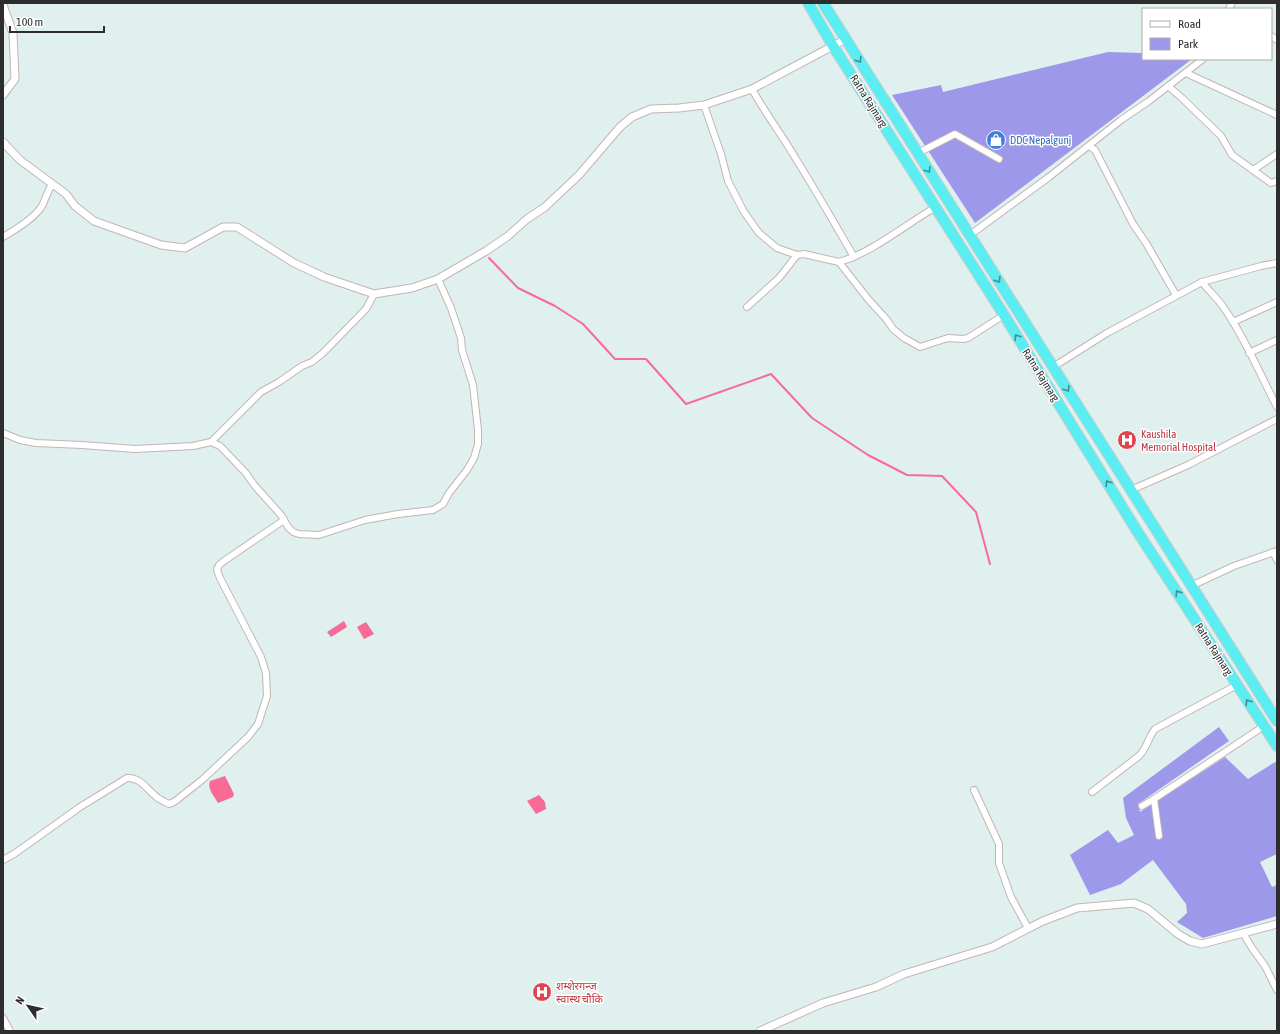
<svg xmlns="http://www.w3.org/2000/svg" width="1280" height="1034" viewBox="0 0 1280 1034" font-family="'Asap Condensed','Noto Sans Devanagari',sans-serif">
  <rect width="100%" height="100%" fill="#dff0ef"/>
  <g fill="#9e98ea">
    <path d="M1108,52L1143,53V59H1192L975,223L892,95L941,85L943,92Z"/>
    <path d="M1219,727L1229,741L1138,804L1140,812L1225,757L1248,779L1275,762L1277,764V854L1260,862L1272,887L1277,885V916L1203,938L1177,922L1187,913L1186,904L1153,860L1121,884L1090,895L1070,855L1108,830L1118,843L1134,835L1126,818L1123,798Z"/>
  </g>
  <g fill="#f86b97">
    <path d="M344,621L347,627L331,637L327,632Z"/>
    <path d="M366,622L374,634L364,639L357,627Z"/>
    <path d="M225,776L234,794L233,797L218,803C214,796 207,789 210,781Z"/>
    <path d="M539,795L545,802L546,809L536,814L527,801Z"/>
  </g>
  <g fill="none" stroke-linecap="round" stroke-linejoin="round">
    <path stroke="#f86b97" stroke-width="2" d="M489,258L518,288L555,306L583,324L615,359H646L686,404L771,374L812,418L868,455L907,475L942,476L976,512L990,564"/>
    <g stroke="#c2b6b3" stroke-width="8">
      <g id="minor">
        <path d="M1229,9L1232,3"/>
        <path d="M1271,36L1277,40"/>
        <path d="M1186,73L1277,115"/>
        <path d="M1168,86L1182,98L1221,136L1232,155L1271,183L1277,181"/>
        <path d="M752,89C765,113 782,135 796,159C816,191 835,224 854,257"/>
        <path d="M704,105L721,154L728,181L744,212L759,233L777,248L797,255L804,254L839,262L868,299L887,320L893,329L904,338L920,347L948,338L963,339L968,338L1004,315"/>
        <path d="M1089,146L1095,150L1133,224L1146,243L1176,295"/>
        <path d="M918,153L955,134L999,159"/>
        <path d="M1253,170L1277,154"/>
        <path d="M970,235L1049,177L1121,120L1149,101L1203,59"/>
        <path d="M3,237C15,230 37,217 43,204C46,197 48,191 52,184"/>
        <path d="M839,262C872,253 906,224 936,207"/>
        <path d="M1277,263L1261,266L1202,282C1209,291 1218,299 1224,308C1245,338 1260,374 1277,407"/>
        <path d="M747,307L779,278L797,255"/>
        <path d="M1233,322L1277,302"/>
        <path d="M1249,353L1277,340"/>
        <path d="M1053,367L1107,333L1202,282"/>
        <path d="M3,433L20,440L36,443L82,445L135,449L193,446L211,442L261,392L279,382L302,366L312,362L323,353L366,309L374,294"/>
        <path d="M211,442L220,446L245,472L255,486L281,515L288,527L293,532L299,534L319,535L365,520L398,514L433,510L443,504L449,493L467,470L474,458L478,444V430L473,385L462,350L461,338L451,308L438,279"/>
        <path d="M1131,490L1188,465L1277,419"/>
        <path d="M1273,552L1277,560"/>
        <path d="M1191,586L1234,566L1277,551"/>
        <path d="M974,790L999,844V863L1011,897L1028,928"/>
        <path d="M1092,792L1139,756C1147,748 1148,738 1155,729L1237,685"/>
        <path d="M1154,799L1159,836"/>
        <path d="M1142,806L1154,799L1264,726"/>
        <path d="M3,860L14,854L80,807L127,778C141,777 147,790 158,798C161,800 165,802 169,804L174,802L202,780L248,737L258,724L267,696L266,673L261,657L220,578L217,570L219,565L224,561L284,520"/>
        <path d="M1243,933L1252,948L1265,966L1277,990"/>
        <path d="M3,1018L10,1031"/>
      </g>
    </g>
    <g stroke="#c2b6b3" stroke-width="9">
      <g id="tertiary">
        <path d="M3,5L13,33L15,79L3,95"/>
        <path d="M3,142L20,160L66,194L75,206L94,221L161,245L185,248L223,227H237L294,263L324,277L374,294L412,288L438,279L486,251L508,236L527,219L545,207L579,175L620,127L632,117L651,109L679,108L704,105L752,89L846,39"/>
        <path d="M760,1031L823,1003L876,987L904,974L992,947L1043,921L1077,908L1134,903L1148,909L1178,934L1190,941L1202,944L1277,924"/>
      </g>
    </g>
    <g stroke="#cdcdcd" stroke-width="12">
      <g id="trunk">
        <path d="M808,3L833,46L1004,315L1137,531L1277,746"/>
        <path d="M823,3L1277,721"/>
      </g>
    </g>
    <use href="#minor" stroke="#fff" stroke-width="6"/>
    <use href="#tertiary" stroke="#fff" stroke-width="7"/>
    <use href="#trunk" stroke="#5aeef2" stroke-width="10"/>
  </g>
  <defs><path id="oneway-chevron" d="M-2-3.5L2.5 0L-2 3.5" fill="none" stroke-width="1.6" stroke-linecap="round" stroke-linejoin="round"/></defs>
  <g stroke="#448e90">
    <use href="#oneway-chevron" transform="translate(859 60) rotate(58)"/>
    <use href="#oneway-chevron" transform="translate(928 170) rotate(58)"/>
    <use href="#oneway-chevron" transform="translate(998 280) rotate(58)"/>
    <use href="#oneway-chevron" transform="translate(1017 337) rotate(-122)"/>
    <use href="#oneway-chevron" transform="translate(1067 389) rotate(58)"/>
    <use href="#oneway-chevron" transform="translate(1108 483) rotate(-122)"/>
    <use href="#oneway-chevron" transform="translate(1178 593) rotate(-123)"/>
    <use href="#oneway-chevron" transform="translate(1248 702) rotate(-123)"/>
  </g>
  <defs>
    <g id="shop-disc" transform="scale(1)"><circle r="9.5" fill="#3f7fe0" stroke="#fff"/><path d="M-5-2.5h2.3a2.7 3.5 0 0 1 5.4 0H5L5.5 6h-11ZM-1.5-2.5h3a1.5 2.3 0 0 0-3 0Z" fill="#fff"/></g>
    <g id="hospital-disc" transform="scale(1)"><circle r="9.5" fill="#e0444e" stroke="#fff"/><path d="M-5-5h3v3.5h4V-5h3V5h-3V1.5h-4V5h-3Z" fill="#fff"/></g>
  </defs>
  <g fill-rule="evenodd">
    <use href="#shop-disc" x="996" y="140"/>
    <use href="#hospital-disc" x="1127" y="440"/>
    <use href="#hospital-disc" x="542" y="992"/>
  </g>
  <g text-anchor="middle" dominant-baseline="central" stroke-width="3" stroke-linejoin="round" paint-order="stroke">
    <g font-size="11" fill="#2d2d2d" stroke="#fff">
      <text transform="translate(869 101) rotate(58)">Ratna Rajmarg</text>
      <text transform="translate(1041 375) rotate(58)">Ratna Rajmarg</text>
      <text transform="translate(1214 649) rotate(57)">Ratna Rajmarg</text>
    </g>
    <g font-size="11" fill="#366cbe" stroke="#fff" text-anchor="start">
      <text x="1010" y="140">DDC Nepalgunj</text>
    </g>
    <g font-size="11" fill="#be3a42" stroke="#fff" text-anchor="start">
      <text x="1141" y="434">Kaushila<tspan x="1141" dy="13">Memorial Hospital</tspan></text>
      <text x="556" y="986">शम्शेरगन्ज<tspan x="556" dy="13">स्वास्थ चौकि</tspan></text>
    </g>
  </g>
  <rect width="1280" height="1034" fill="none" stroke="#2d2d2d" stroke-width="8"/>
  <rect x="1142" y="8" width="130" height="52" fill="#ffffff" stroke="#ababab"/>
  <rect x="1150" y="21" width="20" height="6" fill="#ffffff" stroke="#ababab"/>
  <text x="1178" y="28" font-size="12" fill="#2d2d2d">Road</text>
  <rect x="1150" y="38" width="20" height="12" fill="#9e98ea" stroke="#ababab"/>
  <text x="1178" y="48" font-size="12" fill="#2d2d2d">Park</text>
  <g transform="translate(28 1006) rotate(304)" stroke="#ffffff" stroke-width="3" paint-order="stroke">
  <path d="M0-3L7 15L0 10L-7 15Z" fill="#2d2d2d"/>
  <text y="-6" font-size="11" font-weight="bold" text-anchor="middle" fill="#2d2d2d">N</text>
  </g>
  <path d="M10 26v6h94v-6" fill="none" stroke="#2d2d2d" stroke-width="2"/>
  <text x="16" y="26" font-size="12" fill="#2d2d2d" stroke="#ffffff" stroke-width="3" paint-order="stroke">100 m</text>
</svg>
